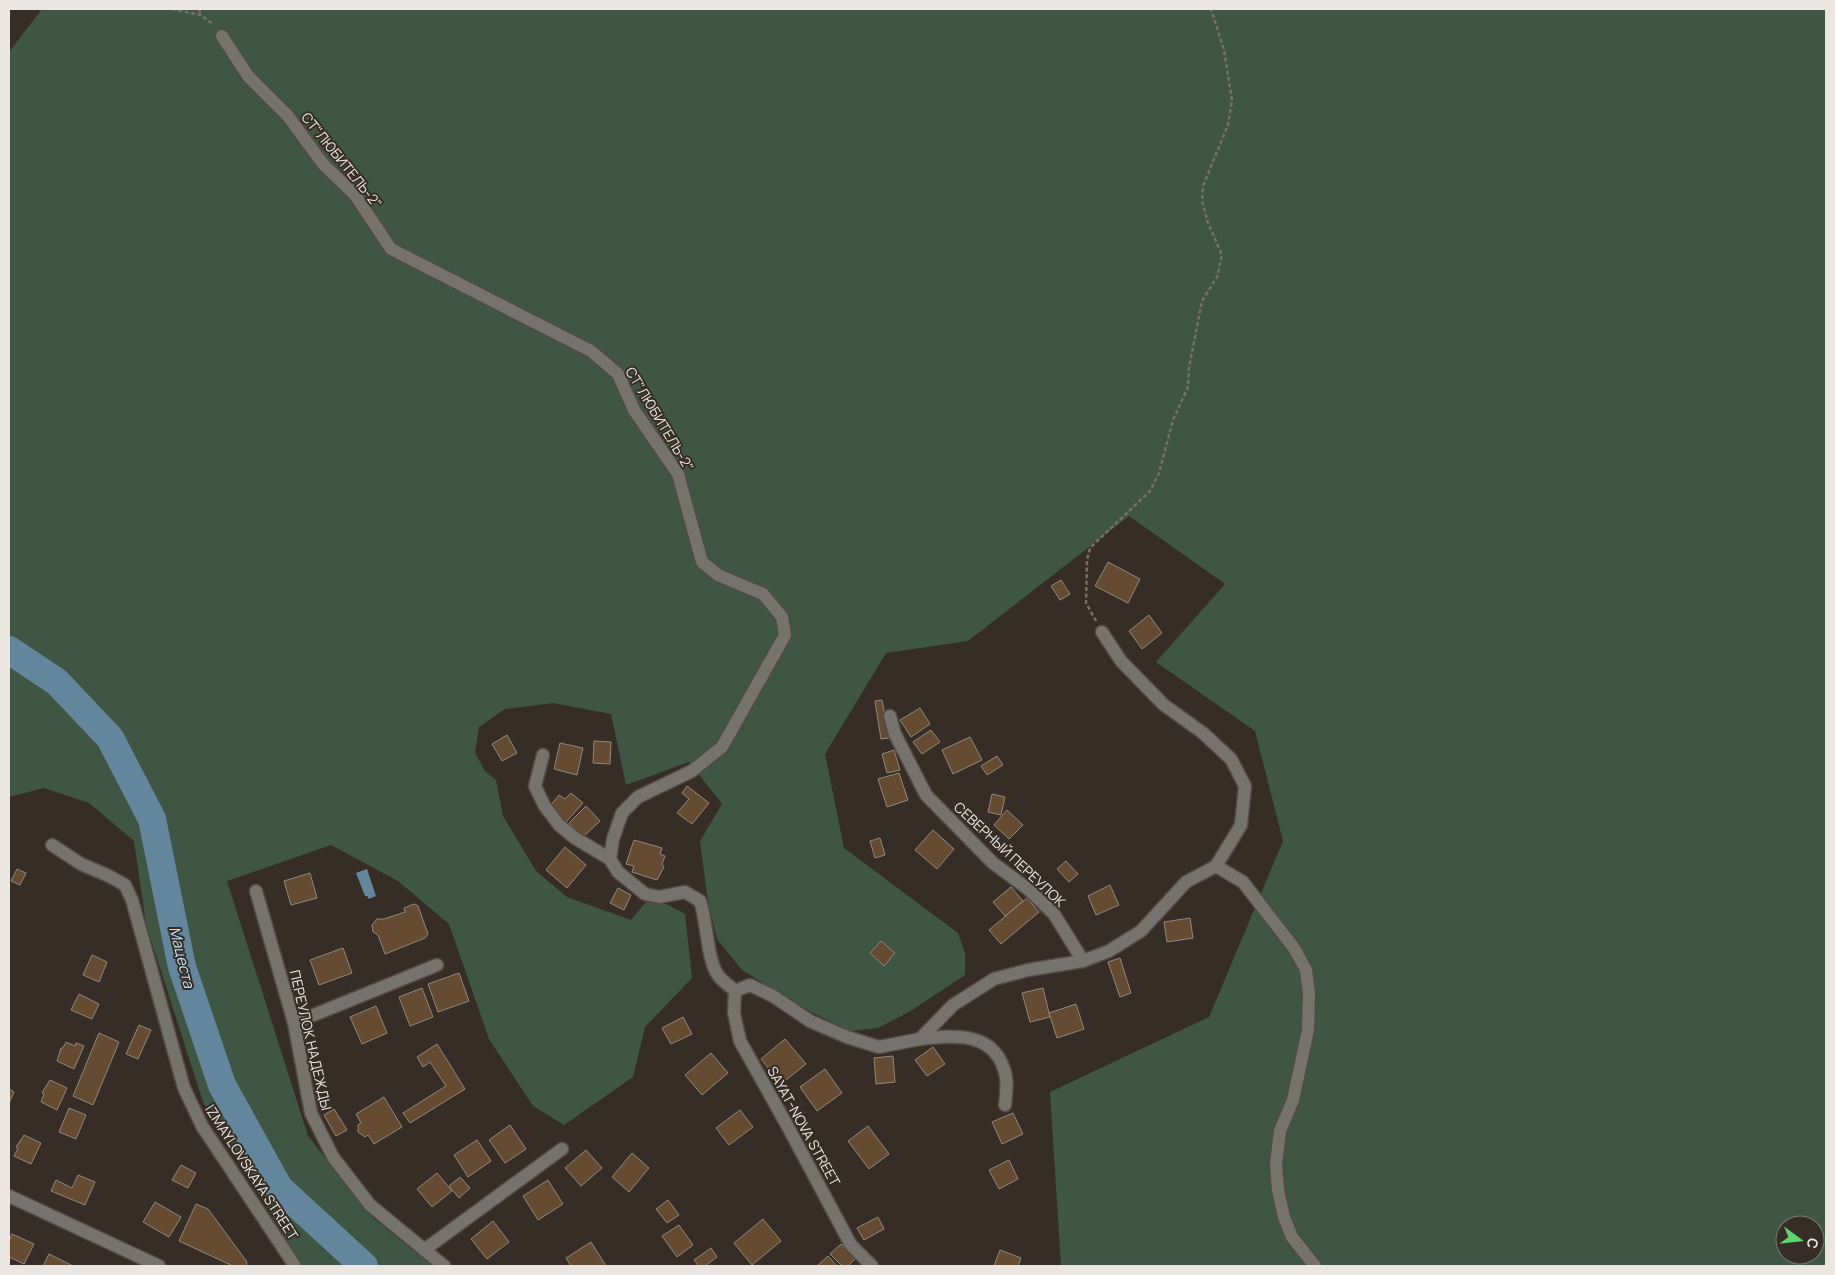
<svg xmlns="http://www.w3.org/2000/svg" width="1835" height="1275" viewBox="0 0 1835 1275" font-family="Manrope,sans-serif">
  <rect width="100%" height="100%" fill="#362e26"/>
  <path fill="#3f5644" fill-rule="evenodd" d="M42,9H1826V1266H1061L1050,1092L1209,1017L1283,841L1255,731L1156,662L1225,584L1129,516L968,641L886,653L825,754L844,848L958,933L965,953V975L909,1012L878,1028L850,1031L811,1012L742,970L717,939L708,902L700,841L722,804L689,762L626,785L611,714L553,703L505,709L479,727L475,753L485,771L496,780L503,816L536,871L567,897L631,920L646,902L666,904L685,914L692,978L645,1027L633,1077L564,1125L533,1106L489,1039L449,924L398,881L331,845L227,881L308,1136L372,1217L433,1266H302L203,1102L146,924L134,841L89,803L44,788L9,797V52ZM1785,1225H1815V1255H1785Z"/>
  <path fill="#64869c" d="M367,869L376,896L369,899L367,896H365L356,873Z"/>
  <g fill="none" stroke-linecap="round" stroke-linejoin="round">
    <path stroke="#64869c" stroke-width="28" d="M9,650L57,682L110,738L152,819L182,967L222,1085L279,1188L364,1266"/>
  </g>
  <g fill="#644b32" stroke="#91887e">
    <path d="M1108,562L1140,579L1128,603L1095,586Z"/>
    <path d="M1061,580L1070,594L1060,600L1051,586Z"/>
    <path d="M1149,615L1162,633L1142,649L1129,631Z"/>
    <path d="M882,700L889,738L881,739L875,701Z"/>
    <path d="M920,708L930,724L911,737L900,720Z"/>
    <path d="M931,730L940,742L922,754L913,742Z"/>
    <path d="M507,735L517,753L502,761L492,744Z"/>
    <path d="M970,737L982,760L953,774L942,750Z"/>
    <path d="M594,741L611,742L610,764L593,763Z"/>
    <path d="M560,743L583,748L577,775L554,769Z"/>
    <path d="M894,750L900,770L887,773L882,754Z"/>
    <path d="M997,756L1003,765L987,775L981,766Z"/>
    <path d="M899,773L908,800L887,807L878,779Z"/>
    <path d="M687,786L709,803L692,824L677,813L689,799L682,793Z"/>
    <path d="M571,793L583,803L566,822L549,807L559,795L565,799Z"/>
    <path d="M992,794L1005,797L1001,815L988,812Z"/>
    <path d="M586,806L600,821L583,837L569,823Z"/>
    <path d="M1007,810L1023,825L1009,839L994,825Z"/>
    <path d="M933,830L954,849L937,869L915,850Z"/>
    <path d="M880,838L885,855L875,858L870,841Z"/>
    <path d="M634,840L662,848L660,854L665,856L662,864L664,867L657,880L632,872L634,866L626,864Z"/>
    <path d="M565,847L586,865L567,888L546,870Z"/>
    <path d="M1066,861L1078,874L1069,882L1057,869Z"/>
    <path d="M17,869L26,873L20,885L11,881Z"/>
    <path d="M310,873L317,898L291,905L284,881Z"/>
    <path d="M1110,885L1119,905L1096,915L1088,896Z"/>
    <path d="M1011,887L1023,901L1005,916L993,902Z"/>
    <path d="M618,888L631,895L624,910L610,903Z"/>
    <path d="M1027,898L1039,912L1001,944L989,930Z"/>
    <path d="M414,904L418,906L428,934L425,938L385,954L378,935L373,932L372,925L377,919H384L405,912L404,908Z"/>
    <path d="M1190,918L1193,938L1167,942L1164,922Z"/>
    <path d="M881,941L895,953L884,966L870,953Z"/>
    <path d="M343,948L352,973L319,985L310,960Z"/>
    <path d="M92,955L107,962L99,982L83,975Z"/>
    <path d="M1120,958L1131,993L1120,997L1108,962Z"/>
    <path d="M459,973L469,1001L438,1012L428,984Z"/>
    <path d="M422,988L433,1017L410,1026L399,997Z"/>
    <path d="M1043,988L1050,1017L1030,1022L1022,993Z"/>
    <path d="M79,994L99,1004L92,1019L71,1010Z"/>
    <path d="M1076,1004L1084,1029L1057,1038L1049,1013Z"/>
    <path d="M376,1006L387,1033L362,1044L350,1017Z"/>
    <path d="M683,1017L692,1034L671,1044L662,1028Z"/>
    <path d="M139,1025L151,1030L138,1059L126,1054Z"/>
    <path d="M99,1033L119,1042L93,1105L73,1096Z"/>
    <path d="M785,1039L806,1064L781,1084L761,1059Z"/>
    <path d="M66,1042L75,1046L76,1043L84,1046L74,1069L57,1061L61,1048H63Z"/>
    <path d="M437,1044L465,1089L410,1123L403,1113L446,1086L430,1062L423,1067L417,1057Z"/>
    <path d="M933,1047L945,1064L927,1076L915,1060Z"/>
    <path d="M711,1053L728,1073L702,1095L685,1075Z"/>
    <path d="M893,1056L895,1082L876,1084L874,1058Z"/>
    <path d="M825,1069L842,1093L817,1111L800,1087Z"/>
    <path d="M50,1080L67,1088L57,1110L41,1102L44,1094L42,1093Z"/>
    <path d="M9,1089L14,1092L9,1103Z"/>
    <path d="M384,1097L402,1127L374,1144L368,1135L365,1137L358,1132V1125L361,1123L356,1114Z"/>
    <path d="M69,1108L86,1115L76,1139L59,1132Z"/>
    <path d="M334,1109L347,1130L336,1136L324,1115Z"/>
    <path d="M740,1110L753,1127L729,1145L716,1128Z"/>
    <path d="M1013,1113L1023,1134L1002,1144L992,1122Z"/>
    <path d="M510,1125L526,1149L505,1163L489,1140Z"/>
    <path d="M868,1126L889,1154L869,1169L848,1141Z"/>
    <path d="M24,1135L41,1143L31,1164L14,1156L18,1148L16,1147Z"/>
    <path d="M477,1140L491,1161L468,1177L454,1155Z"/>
    <path d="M586,1150L602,1168L581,1186L565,1168Z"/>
    <path d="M632,1153L649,1168L629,1192L612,1177Z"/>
    <path d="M1009,1160L1018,1179L999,1189L989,1170Z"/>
    <path d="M181,1165L196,1173L188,1188L172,1180Z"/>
    <path d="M437,1173L452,1191L432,1207L417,1189Z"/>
    <path d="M78,1175L95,1182L85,1205L51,1191L56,1180L72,1188Z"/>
    <path d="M460,1177L470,1188L459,1198L449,1186Z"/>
    <path d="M548,1180L563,1204L538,1220L523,1196Z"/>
    <path d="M668,1200L679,1215L667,1223L656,1209Z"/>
    <path d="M155,1202L181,1217L169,1237L143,1222Z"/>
    <path d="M196,1204L208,1209L247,1262L246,1266H233L179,1241Z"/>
    <path d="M878,1217L884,1229L864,1240L857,1228Z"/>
    <path d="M763,1219L781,1241L752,1265L734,1243Z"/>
    <path d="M493,1221L509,1242L487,1259L471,1239Z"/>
    <path d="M679,1225L693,1245L677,1257L662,1236Z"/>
    <path d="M12,1234L34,1244L24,1264L9,1257V1241Z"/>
    <path d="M591,1242L606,1266H571L566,1258Z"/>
    <path d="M841,1244L855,1259L848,1266H842L830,1254Z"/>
    <path d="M711,1248L717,1257L705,1266H699L694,1260Z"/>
    <path d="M1000,1250L1021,1258L1018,1266H994Z"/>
    <path d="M49,1254L73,1266H43Z"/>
    <path d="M828,1256L837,1266H817Z"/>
  </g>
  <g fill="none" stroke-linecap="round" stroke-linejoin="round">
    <g stroke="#534b44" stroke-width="15">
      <g id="minor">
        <path d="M222,36L248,76L288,116L323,164L355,195L391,249L591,351L618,374L634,410L678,474L702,562L718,575L763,594L782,617L785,635L722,747L692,771L638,797L622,813L613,839L610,859"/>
        <path d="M1102,632L1121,661L1164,705L1203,733L1231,759L1245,786L1241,825L1216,866"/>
        <path d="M890,716L895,734L926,795L993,863L1028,889L1054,914L1083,961"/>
        <path d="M543,755L535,786L544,805L559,825L575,838L610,859L618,872L645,894L659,897L685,892L700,901C707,920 707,961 718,975C722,981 730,986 735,991"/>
        <path d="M52,845L81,864L109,876L125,885L132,900L184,1088L202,1126L295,1266"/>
        <path d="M256,891L294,1023L311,1113L333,1157L370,1205L444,1266"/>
        <path d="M294,1023L437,965"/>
        <path d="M920,1039C956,1035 997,1031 1006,1077C1007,1086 1006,1097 1005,1105"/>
        <path d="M9,1196L159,1266"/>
        <path d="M424,1250L562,1149"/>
        <path d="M872,1266L851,1245L788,1127L740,1041L734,1013L735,991L750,985L773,996L810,1021L847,1037L879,1047L920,1039L953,1005L994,979L1028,970L1083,961L1109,951L1141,931L1186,882L1216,866L1243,882L1294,948L1306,970L1309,994L1308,1030L1293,1100L1280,1131L1276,1164L1278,1190L1284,1217L1292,1237L1315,1266"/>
      </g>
    </g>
    <g stroke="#777069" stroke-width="2.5" stroke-dasharray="4 2.5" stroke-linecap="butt">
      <path d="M172,9L201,15L214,25"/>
      <path d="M199,9L201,15"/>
      <path d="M1096,621L1086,603L1087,560L1090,548L1150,491L1159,473L1173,420L1188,387L1189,368L1202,301L1217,277L1222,255L1208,223L1202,201L1203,186L1228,125L1232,100L1224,50L1211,9"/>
    </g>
    <use href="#minor" stroke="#76726e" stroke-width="12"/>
  </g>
  <g text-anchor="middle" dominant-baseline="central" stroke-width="4" stroke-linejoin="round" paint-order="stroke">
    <g font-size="14" fill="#ebe6e1" stroke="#362e26">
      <text transform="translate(342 160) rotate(51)">СТ"ЛЮБИТЕЛЬ-2"</text>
      <text transform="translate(660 419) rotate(59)">СТ"ЛЮБИТЕЛЬ-2"</text>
      <text transform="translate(1010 854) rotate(43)">СЕВЕРНЫЙ ПЕРЕУЛОК</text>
      <text transform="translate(311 1040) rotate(77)">ПЕРЕУЛОК НАДЕЖДЫ</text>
      <text transform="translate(804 1126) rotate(61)">SAYAT-NOVA STREET</text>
      <text transform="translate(252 1172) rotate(57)">IZMAYLOVSKAYA STREET</text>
    </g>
    <g font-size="15" font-style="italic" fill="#bee1f8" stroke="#362e26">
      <text transform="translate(182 957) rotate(76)">Мацеста</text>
    </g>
  </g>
  <rect width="1835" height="1275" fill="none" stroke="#ebe6e1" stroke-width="20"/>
  <g transform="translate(1800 1240) rotate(105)"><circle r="24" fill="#362e26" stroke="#7e7871"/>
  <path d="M0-4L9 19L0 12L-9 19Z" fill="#5ed56c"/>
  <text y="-8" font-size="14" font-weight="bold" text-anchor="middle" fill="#ebe6e1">С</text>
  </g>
</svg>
